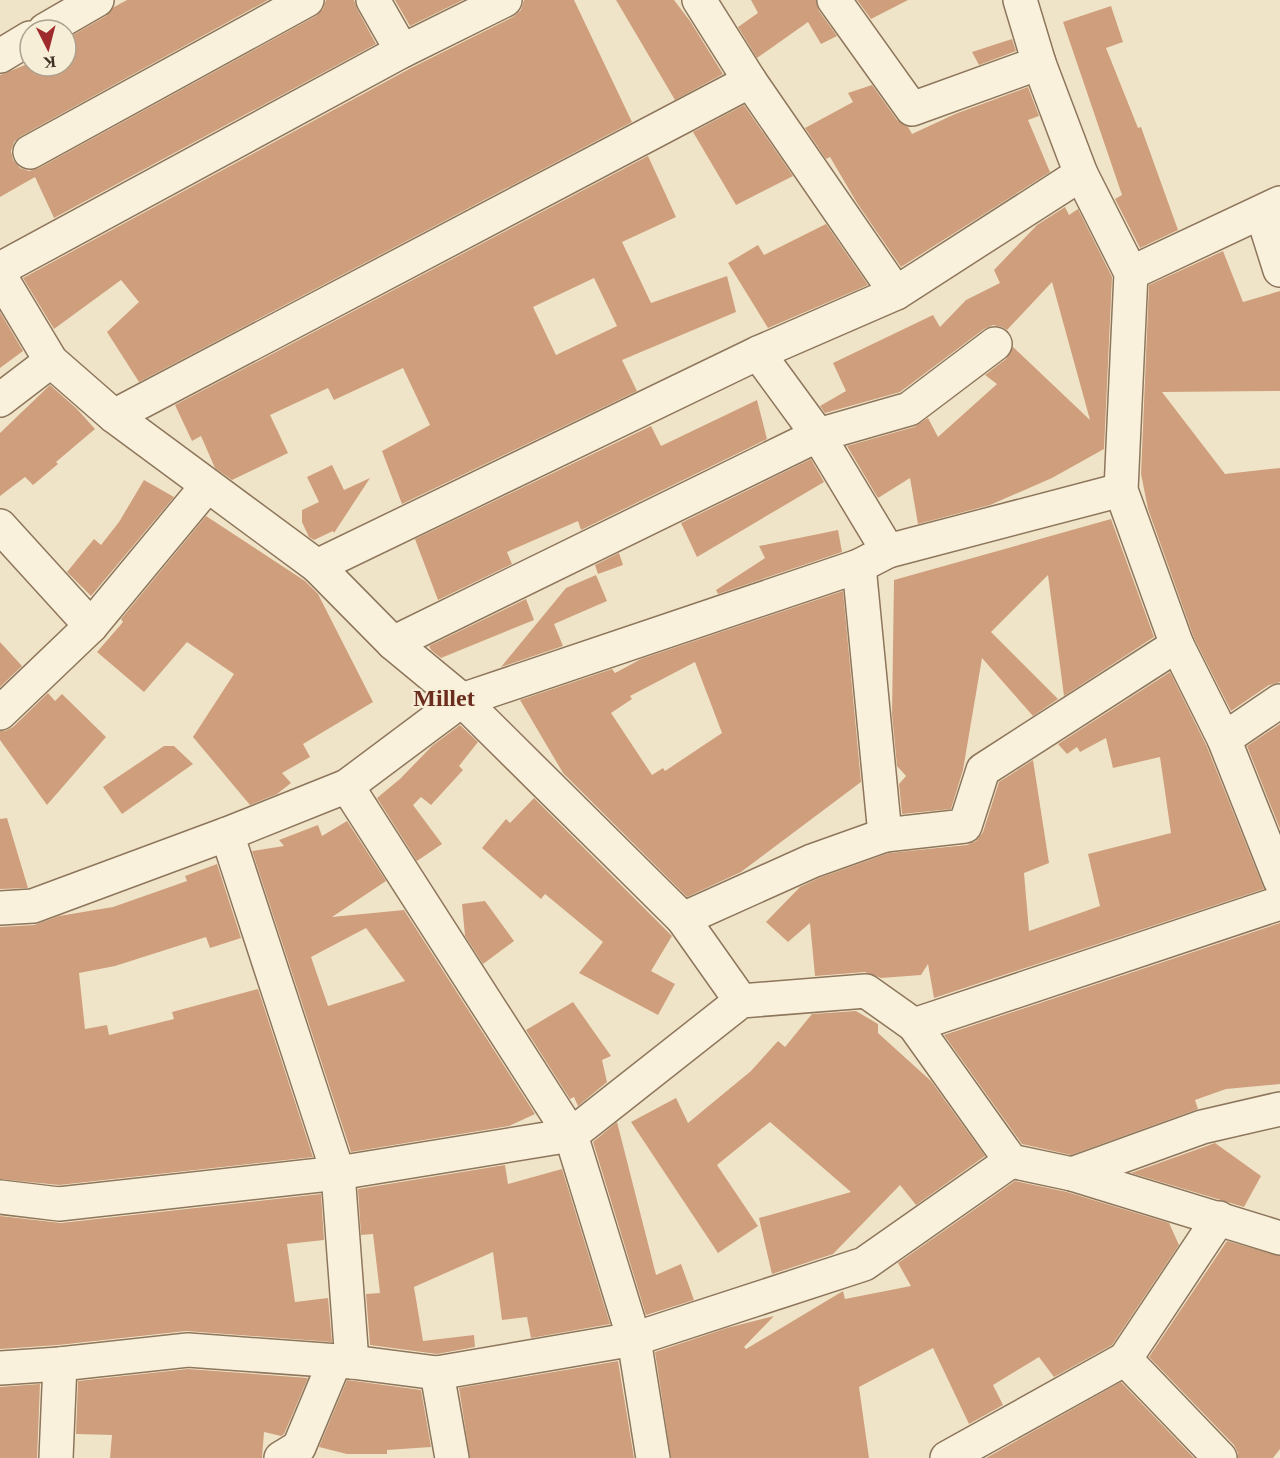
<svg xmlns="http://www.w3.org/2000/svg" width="1280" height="1458" viewBox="0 0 1280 1458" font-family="Georgia,serif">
  <rect width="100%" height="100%" fill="#f0e4c8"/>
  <g fill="#cf9f7d" fill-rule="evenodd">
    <path d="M127,0H268L21,136L14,142L11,151L13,160L20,168L29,171L39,168L316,16L323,9L326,0H354L357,9L376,44L54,218L35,177L0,197V75L30,63V66H66V47L69,45L66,39L106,16L114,7Z"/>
    <path d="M395,0H463L410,26Z"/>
    <path d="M524,0H574L632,122L139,382L107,332L139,302L121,280L54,329L23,278L411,68L513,17L521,10Z"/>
    <path d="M616,0H674L690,21L723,74L675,100Z"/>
    <path d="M751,0H816L819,11L837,36L821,44L808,22L757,58L738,27L758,13Z"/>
    <path d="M857,0H908L871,19Z"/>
    <path d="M1111,6L1123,42L1106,48L1138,128L1141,127L1178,230L1140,248L1115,199L1122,195L1063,22Z"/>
    <path d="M1012,39L1016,51L979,65L972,52Z"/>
    <path d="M872,85L897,120L908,127L912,134L955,114L1028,87L1039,116L1028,120L1050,172L901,267L857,203L830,157L826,159L805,128L853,102L848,93Z"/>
    <path d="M744,105L793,176L736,205L693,132Z"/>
    <path d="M648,156L676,217L622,242L651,303L727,276L736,312L622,360L637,391L402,504L382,451L430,425L403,368L334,400L328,388L270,415L288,453L232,480L215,468L201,436L192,441L175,405ZM594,278L617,326L556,355L533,307Z"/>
    <path d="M1065,207L1069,215L1078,209L1112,277L1104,449L1052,478L990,505L918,524L910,478L878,498L847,446L914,427L928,418L938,437L997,384L985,375L1006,359L1013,347L1090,420L1052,282L1007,330L1002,327L993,325L984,329L900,392L825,413L820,406L846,391L833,363L933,315L940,327L966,300L1000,283L994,270L1037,225Z"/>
    <path d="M826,224L868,285L768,328L728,263L758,245L764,255Z"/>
    <path d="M1223,251L1243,302L1280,291V391L1162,392L1225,474L1280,468V682L1269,685L1231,711L1194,638L1148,509L1141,474L1149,285Z"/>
    <path d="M0,312L23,351L0,368Z"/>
    <path d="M50,385L77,409L95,429L56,462L58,464L33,485L25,477L0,496V433Z"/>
    <path d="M757,400L767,439L581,530L578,521L507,552L512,564L438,600L415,539L651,426L661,446Z"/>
    <path d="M811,459L824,482L697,557L681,523Z"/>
    <path d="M332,465L344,490L370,478L334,533L333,531L314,540L309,537L302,522V510L319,502L307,477Z"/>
    <path d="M144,480L174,497L91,596L67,572L94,539L101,545L119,522Z"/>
    <path d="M206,516L305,581L318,594L373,702L303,744L310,757L282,773L291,783L277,794L250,805L193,737L234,674L187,642L144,692L97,652L123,622L121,619Z"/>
    <path d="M1111,519L1154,637L1064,696L1048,575L991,632L1058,699L1033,716L982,658L963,770L951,809L902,814L899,784L906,776L897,766L892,714L894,580Z"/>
    <path d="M838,530L842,552L718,594L716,590L765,558L759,546Z"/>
    <path d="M619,553L623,565L598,574L595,565Z"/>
    <path d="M596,575L607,601L554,624L563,646L501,667L566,588Z"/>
    <path d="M843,591L861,782L741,872L687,897L563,773L520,700L612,669L615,673L641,659ZM695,662L722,733L665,771L663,768L652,775L611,713L632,699L630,696Z"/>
    <path d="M526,599L534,620L441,658L431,650L429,646Z"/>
    <path d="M0,642L22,666L0,687Z"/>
    <path d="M1170,672L1207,747L1264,889L934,998L928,964L921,975L881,978L865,972L815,976L810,923L788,942L766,922L800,887L819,878L889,853L967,845L976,841L983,832L999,782L1033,760L1049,863L1024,873L1029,931L1100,906L1088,854L1171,833L1160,757L1113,768L1106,738L1080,752L1077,747L1067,754L1058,744Z"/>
    <path d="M48,693L55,701L62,694L106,737L47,805L0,740V731H5L13,727Z"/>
    <path d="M1280,724V829L1247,746Z"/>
    <path d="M460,725L478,742L459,766L463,770L431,805L421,797L413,805L442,844L417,861L377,798L400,779L432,746Z"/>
    <path d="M164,746H174L193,764L122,814L103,787Z"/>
    <path d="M534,798L672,936L651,971L675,984L658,1015L579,973L603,942L545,894L541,899L482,848L506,819L510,823Z"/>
    <path d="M7,818L28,888L0,889V819Z"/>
    <path d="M347,821L386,881L332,917L404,910L535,1114L509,1126L351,1152L252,851L284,846L279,840L318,825L322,836ZM366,928L405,981L328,1006L311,957Z"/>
    <path d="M217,864L241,938L210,948L206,937L115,966L79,973L85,1029L107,1025L109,1035L174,1019L172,1012L258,989L313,1157L59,1185L0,1179V927L34,925L59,916L113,907L187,881L185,876Z"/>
    <path d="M485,901L514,941L483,964L465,936L462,904Z"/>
    <path d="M1280,923V1084L1226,1089L1195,1100L1198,1109L1071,1155L1022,1144L944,1035Z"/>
    <path d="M573,1002L611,1056L602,1060L607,1082L578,1106L574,1097L570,1099L526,1030Z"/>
    <path d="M856,1011L878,1024V1033L931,1081L985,1156L916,1205L900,1185L833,1254L772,1274L759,1218L851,1192L770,1122L717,1165L758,1226L718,1253L631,1122L676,1098L688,1123L751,1071L778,1041L785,1047L812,1014Z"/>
    <path d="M617,1122L656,1275L681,1264L694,1300L646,1315L593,1142Z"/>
    <path d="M1215,1143L1261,1176L1244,1207L1131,1173Z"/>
    <path d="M505,1165L508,1184L562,1169L610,1324L531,1338L527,1317L502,1320L493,1252L414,1287L423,1341L474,1335L475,1347L437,1354L370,1345L366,1294L380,1293L373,1234L361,1235L358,1189Z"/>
    <path d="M1015,1181L1067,1192L1169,1223L1179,1245L1112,1345L1054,1377L1039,1357L993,1385L1003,1405L969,1424L933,1348L859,1387L869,1458H671L655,1352L727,1328L774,1316L744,1347L746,1349L843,1291L845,1299L911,1286L898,1263Z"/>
    <path d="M321,1194L324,1240L287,1244L295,1302L328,1298L332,1342L186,1331L58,1345L0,1349V1216L61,1223Z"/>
    <path d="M1227,1241L1280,1256V1449L1273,1458H1238V1453L1234,1445L1149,1357Z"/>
    <path d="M618,1361L634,1458H470L459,1388Z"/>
    <path d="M188,1369L308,1378L284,1434L281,1436L264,1432L262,1458H110L112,1435L76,1434L78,1381Z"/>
    <path d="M347,1380L421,1390L431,1447L387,1450V1454H347L319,1447Z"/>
    <path d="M1121,1382L1194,1458H986Z"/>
    <path d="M40,1384L37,1458H0V1387Z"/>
  </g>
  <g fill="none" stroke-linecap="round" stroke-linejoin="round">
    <g stroke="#8d765c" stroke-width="36">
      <g id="minor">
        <path d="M373,0L402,51"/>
        <path d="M699,0L750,81L896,293"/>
        <path d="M834,0L912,109L1039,63"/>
        <path d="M1020,0L1039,63L1081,174L1131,273L1121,490L1177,645L1224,739L1280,880"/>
        <path d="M30,152L307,0"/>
        <path d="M1262,213L1280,270"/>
        <path d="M0,269L402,51L505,0"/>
        <path d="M1131,273L1280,203"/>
        <path d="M0,276L51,361L114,416L317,566L393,643L462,700L683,919L741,1001"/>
        <path d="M758,353L818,435L888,551"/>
        <path d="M0,400L51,361"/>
        <path d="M114,416L750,81"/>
        <path d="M0,526L91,626"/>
        <path d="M317,566L758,353L896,293L1081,174"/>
        <path d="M393,643L818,435L909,409L995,344"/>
        <path d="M0,713L91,626L207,486"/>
        <path d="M1224,739L1280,701"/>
        <path d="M347,786L571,1135L634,1339L653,1458"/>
        <path d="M227,834L338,1173L352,1362"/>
        <path d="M885,835L965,826L983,770L1177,645"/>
        <path d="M0,908L33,906L227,834L347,786L462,700L859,566L888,551L1121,490"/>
        <path d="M683,919L812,861L885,835L859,566"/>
        <path d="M914,1025L1011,1161L1072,1174L1280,1238"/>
        <path d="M1072,1174L1202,1127L1280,1109"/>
        <path d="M0,1197L59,1204L338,1173L571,1135L741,1001L866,991L914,1025L1280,903"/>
        <path d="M1125,1359L1220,1458"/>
        <path d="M0,1368L60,1364L188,1350L352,1362L437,1373L634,1339L864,1264L1011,1161"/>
        <path d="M437,1373L452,1458"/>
        <path d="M56,1458L60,1364"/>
        <path d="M281,1458L299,1447L335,1361"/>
        <path d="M947,1458L1125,1359L1219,1218"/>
      </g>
    </g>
    <g stroke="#8d765c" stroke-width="36">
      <g id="tertiary">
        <path d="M45,30L97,0"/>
        <path d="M0,56L30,38"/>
      </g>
    </g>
    <use href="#minor" stroke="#faf1dc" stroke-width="33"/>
    <use href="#tertiary" stroke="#faf1dc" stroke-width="33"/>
  </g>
  <g text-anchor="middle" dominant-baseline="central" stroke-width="4.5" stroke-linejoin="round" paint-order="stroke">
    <g font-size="24" font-weight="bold" fill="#6b2e1e" stroke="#f7eed8">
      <text x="444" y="698">Millet</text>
    </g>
  </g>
  <g transform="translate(48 48) rotate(174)"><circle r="28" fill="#f7eed8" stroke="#ada18e" stroke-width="1.5"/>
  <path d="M0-4.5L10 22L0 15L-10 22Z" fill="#9e2a2b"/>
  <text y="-9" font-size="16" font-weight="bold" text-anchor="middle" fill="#3d2e20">K</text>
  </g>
</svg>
